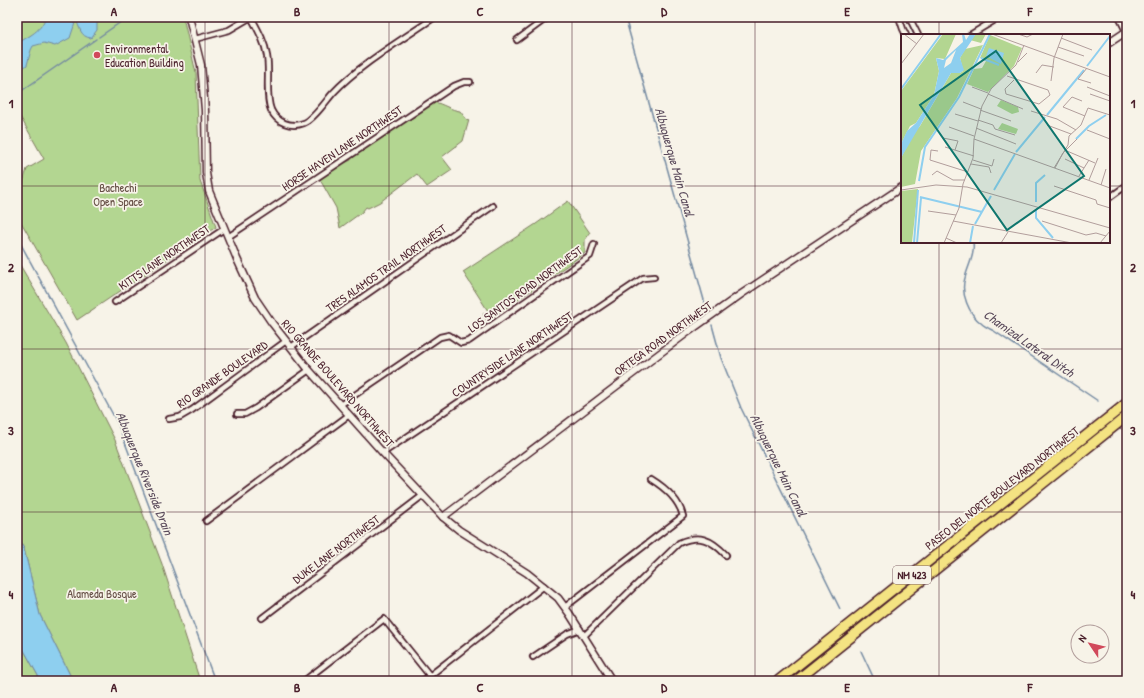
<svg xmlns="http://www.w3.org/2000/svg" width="1144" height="698" viewBox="0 0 1144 698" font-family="'Patrick Hand',sans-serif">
  <rect width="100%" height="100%" fill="#f7f3e8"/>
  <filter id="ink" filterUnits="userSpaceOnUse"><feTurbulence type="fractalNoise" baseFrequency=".025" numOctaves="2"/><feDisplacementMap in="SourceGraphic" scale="8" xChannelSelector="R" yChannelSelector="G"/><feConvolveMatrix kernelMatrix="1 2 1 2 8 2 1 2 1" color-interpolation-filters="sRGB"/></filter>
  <g filter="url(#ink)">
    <g fill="#b3d691" stroke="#7e7a5e">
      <path d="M17,17H183L196,73L200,181L216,227L77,320L17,215V202L27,169L44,159L17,111Z"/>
      <path d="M434,102C443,104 451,110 460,111L466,119L469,120L463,141L442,157L452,170L427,187L417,174L380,202L368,208L366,207L362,212L340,228L336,208L319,178L338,166L351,160L350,157Z"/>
      <path d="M568,201L590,233L585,240V253L487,321L483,314L488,311L463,272L536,224Z"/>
      <path d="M17,260L66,343L115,440L162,564L200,681H73L40,615L24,549L17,536Z"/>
      <path d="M17,631L20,643L41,681H17Z"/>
    </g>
    <g fill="#8ecfef" stroke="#7389a1">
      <path d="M45,17H97V30L91,38C80,37 80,27 76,20L70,38L55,46L44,43L33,46L31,50L27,65L17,72V43C27,38 44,29 45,17Z"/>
      <path d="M17,536L24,549L40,615L73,681H41L20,643L17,631Z"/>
    </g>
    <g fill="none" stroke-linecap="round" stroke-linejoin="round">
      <g stroke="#7389a1" stroke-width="1.5">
        <path d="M625,17L707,311"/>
        <path d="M906,17L914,35"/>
        <path d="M99,37L128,17"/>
        <path d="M17,94L96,39"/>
        <path d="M17,237L118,424L215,681"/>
        <path d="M973,242C975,255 968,266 965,278C960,293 969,314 981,323C985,327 990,329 994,331L1098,401"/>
        <path d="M712,325L721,358L741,408L840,609"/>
        <path d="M861,651L875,681"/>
      </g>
      <g stroke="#4a1f2b" stroke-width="8">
        <g id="minor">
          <path d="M251,17C258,30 265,42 267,56C270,72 265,96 271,110C277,123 291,128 304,123C313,120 326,101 333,93C359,65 403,39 435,17"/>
          <path d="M899,17L903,29L906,35"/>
          <path d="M909,17L918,35"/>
          <path d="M1119,17L1126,31"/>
          <path d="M970,35L1000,17"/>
          <path d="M195,39L229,30L251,17"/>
          <path d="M517,40L548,17"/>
          <path d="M1109,198L1127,185"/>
          <path d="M228,237L454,86L464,82H470"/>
          <path d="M115,302L224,229"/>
          <path d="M291,347L493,206"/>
          <path d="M340,405L440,337L449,335L461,343L469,341L590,256L594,244"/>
          <path d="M237,414H245L256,408L309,370"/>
          <path d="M169,419L180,417L192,410L286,341"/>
          <path d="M383,453L643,278L654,277"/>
          <path d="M206,521L349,415"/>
          <path d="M565,607L683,516C679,500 664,487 651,479"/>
          <path d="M262,618L422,496"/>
          <path d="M584,636L679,543C699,534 711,539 726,555"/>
          <path d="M533,657L567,634L580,629"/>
          <path d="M304,681L384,619L430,676"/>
          <path d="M423,681L544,586"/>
        </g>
      </g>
      <g stroke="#4a1f2b" stroke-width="9">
        <g id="tertiary">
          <path d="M189,17L201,65L205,110L206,173L209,191L237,259L255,298L272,323L309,370L383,453L443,517L459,530L527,573L558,598L569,613L612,681"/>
          <path d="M1109,43L1127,31"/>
          <path d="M443,517L688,332L740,295L902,187"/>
        </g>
      </g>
      <g stroke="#4a1f2b" stroke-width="12">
        <g id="motorway">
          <path d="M778,681L1127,403"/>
          <path d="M796,681L1127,416"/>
        </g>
      </g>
      <use href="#minor" stroke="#f7f3e8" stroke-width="4.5"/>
      <use href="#tertiary" stroke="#f7f3e8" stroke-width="6"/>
      <use href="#motorway" stroke="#f4e382" stroke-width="9"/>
    </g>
  </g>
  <path fill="none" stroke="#4a1f2b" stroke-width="1" stroke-opacity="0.55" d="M205,17V681M389,17V681M572,17V681M755,17V681M939,17V35M17,186H902M1109,186H1127M939,242V681M17,349H1127M17,512H1127"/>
  <circle fill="#d1495b" stroke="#f7f3e8" stroke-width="1.5" cx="97" cy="55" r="4"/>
  <g text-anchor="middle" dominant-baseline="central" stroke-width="3.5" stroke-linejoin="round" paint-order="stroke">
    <rect fill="#f7f3e8" stroke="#7e5f64" stroke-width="1" x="893" y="566" width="38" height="18" rx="3"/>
    <g font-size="11" font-weight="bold" fill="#4a1f2b">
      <text x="912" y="575">NM 423</text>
    </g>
    <g font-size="12" fill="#4a1f2b" stroke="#f7f3e8" text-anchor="start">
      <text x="105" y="48">Environmental<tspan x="105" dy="14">Education Building</tspan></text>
    </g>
    <g font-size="12" fill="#4a1f2b" stroke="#f7f3e8">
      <text transform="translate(342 148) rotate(-34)">HORSE HAVEN LANE NORTHWEST</text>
      <text transform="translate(164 257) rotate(-34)">KITTS LANE NORTHWEST</text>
      <text transform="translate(386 268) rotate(-35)">TRES ALAMOS TRAIL NORTHWEST</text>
      <text transform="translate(525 289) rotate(-36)">LOS SANTOS ROAD NORTHWEST</text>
      <text transform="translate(663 338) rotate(-36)">ORTEGA ROAD NORTHWEST</text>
      <text transform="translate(512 354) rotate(-34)">COUNTRYSIDE LANE NORTHWEST</text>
      <text transform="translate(222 374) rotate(-35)">RIO GRANDE BOULEVARD</text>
      <text transform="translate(338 383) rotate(49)">RIO GRANDE BOULEVARD NORTHWEST</text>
      <text transform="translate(1002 488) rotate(-38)">PASEO DEL NORTE BOULEVARD NORTHWEST</text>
      <text transform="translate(336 549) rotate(-37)">DUKE LANE NORTHWEST</text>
    </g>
    <g font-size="12" fill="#644d44" stroke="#f7f3e8">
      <text x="118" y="187">Bachechi<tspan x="118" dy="14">Open Space</tspan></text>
      <text x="102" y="593">Alameda Bosque</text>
    </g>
    <g font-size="13" font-style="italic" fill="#5b4b5c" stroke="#f7f3e8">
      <text transform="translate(675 162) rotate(74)">Albuquerque Main Canal</text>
      <text transform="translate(1029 343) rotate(35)">Chamizal Lateral Ditch</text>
      <text transform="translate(779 465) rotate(64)">Albuquerque Main Canal</text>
      <text transform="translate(145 473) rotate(68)">Albuquerque Riverside Drain</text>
    </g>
  </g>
  <g transform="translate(901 34)">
    <rect width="209" height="209" fill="#f7f3e8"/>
    <path d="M42,0H55L44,25L35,24L38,37L33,61L15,89L9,92L0,110V57ZM75,0H85L80,9L69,6ZM89,1L121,14L113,32L87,58L66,50L73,35L81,34L85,27L79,24ZM82,11L56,64L20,117L14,150L0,153V124L13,98L19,92L50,39H59L62,37L63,35L62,37H61L60,38L53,37L52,36H62L59,24L64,15ZM100,66L117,73L118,78L111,80L96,72ZM101,89L117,95L115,100L97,95ZM17,155L11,208L0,209V157Z" fill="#b3d691"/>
    <path d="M61,0H63L65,6L69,0H75L59,24L63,36L59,39H50L0,124V110L6,97L15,89L33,61L38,37L35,24L42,26L62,8ZM55,16L50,29L43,34L45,26ZM88,14L103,19L100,30L85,22Z" fill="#8ecfef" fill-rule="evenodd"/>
    <path fill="none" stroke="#8ecfef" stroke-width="2" d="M80,24L98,31M186,32L209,2M0,55L40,0M146,81L183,36M175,105L188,92L205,81M115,118L144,83M18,147L24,113L58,63L89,0M93,156L114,120M19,163L81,178M135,168V149L144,141M135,175V184L152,204M74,190L90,162M13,209L17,156M16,209L20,164M69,209L72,192"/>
    <path fill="none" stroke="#b29e9c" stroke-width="1" d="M3,0L16,10M91,0L209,43M117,0L126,3L132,0M160,4L191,16M157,13L183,22M117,28L126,19M0,30L23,0M186,34L177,45L190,49M135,39L141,31L153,33M106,42L147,56L149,61L138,70L105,60L104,55L113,46M150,47L153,24L162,0M71,53L87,59M186,53L209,62M87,60L122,75M189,60L209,67M181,67L171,63L162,73L184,82M62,68L80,75M79,76L110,87M130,77L156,85L175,96M54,80L77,87M77,86L92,91L94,95L114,101M146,91L170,100M48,93L73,102M75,94L115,110M186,96L209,105M42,104L57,107L54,116M73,105L209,154M44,113L73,122M37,117L30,116L29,126L67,138M166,117L194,129M164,125L183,134M72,126L91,132L93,125M70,130L88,133L90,139M153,134L167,111L168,102L180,91L187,74L209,81M154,134L162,119L176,105M31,141L36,137L52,146H64M178,142L188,126M188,146L197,124M200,151L205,135M153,152L195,166L196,170L209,174M0,156L35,151L66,153L209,194M27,177L55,181M52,187L171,209M141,187L185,201L195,199L205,202M45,204L56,209M43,209L58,174L62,150L72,124L73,105L81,72L90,55L115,31L123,11M100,209L107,198M199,209L209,197"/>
    <path fill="#0f766e" fill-opacity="0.15" stroke="#0f766e" stroke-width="2" d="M95,17L183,142L106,196L19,71Z"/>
    <rect width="209" height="209" fill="none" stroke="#4a1f2b" stroke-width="2"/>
  </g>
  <rect width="1144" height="698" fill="none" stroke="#f7f3e8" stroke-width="44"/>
  <g transform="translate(1090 644) rotate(305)"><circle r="19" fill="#f7f3e8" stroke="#b29e9c"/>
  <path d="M0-3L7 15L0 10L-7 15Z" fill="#d1495b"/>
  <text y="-6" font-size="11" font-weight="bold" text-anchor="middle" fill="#4a1f2b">N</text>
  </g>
  <rect x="22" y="22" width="1100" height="654" fill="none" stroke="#4a1f2b" stroke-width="1.5"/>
  <g font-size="13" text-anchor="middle" font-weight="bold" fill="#4a1f2b">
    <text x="114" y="16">A</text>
    <text x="297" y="16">B</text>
    <text x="480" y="16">C</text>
    <text x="664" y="16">D</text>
    <text x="847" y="16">E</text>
    <text x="1030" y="16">F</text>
    <text x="11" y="108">1</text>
    <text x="1133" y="108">1</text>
    <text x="11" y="272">2</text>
    <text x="1133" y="272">2</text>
    <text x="11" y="435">3</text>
    <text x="1133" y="435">3</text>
    <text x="11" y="599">4</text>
    <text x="1133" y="599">4</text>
    <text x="114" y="692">A</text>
    <text x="297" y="692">B</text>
    <text x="480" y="692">C</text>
    <text x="664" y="692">D</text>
    <text x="847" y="692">E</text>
    <text x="1030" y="692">F</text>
  </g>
</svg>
